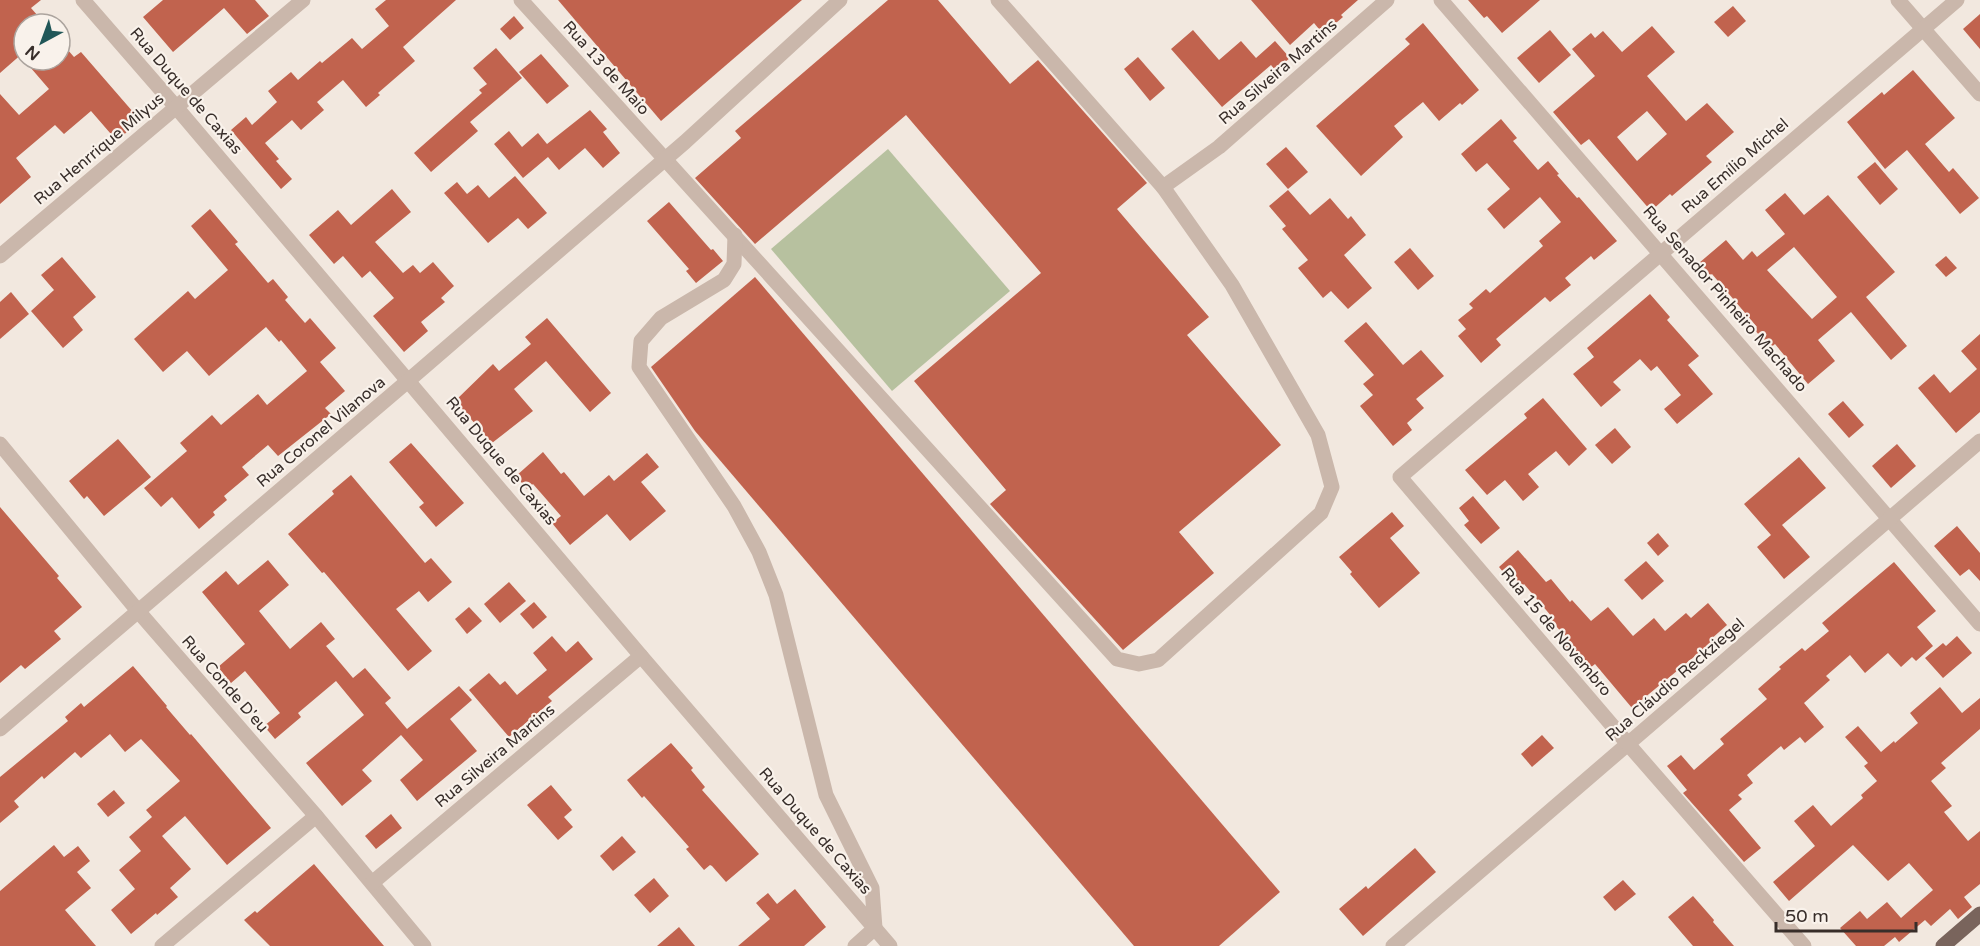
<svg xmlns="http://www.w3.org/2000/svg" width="1980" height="946" viewBox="0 0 1980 946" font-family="'Varela Round',sans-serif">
  <rect width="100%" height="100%" fill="#f2e8df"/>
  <path fill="#b7c19f" d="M888,149L1010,291L892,391L771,249Z"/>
  <g fill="#c1634e" fill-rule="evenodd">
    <path d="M0,0H41L31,8L45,24H24V52L0,73Z"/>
    <path d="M163,0H255L269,16L247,34L224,8L173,52L143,17Z"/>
    <path d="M386,0H456L403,47L415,61L378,93L380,95L366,107L343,80L317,102L324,110L301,130L292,120L265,143L279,159L276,161L292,179L281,189L231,130L246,117L252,125L277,102L268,91L291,72L298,80L320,61L322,63L352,38L362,49L389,26L375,9Z"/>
    <path d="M558,0H802L661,121Z"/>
    <path d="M888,0H938L1010,84L1038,60L1147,183L1117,209L1209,317L1187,335L1281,445L1179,532L1214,573L1123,650L990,504L1006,490L914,381L1041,273L906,115L755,244L695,178L741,138L735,131Z"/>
    <path d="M1251,0H1358L1341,15L1343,17L1323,34L1314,23L1290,45Z"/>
    <path d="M1468,0H1540L1502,33L1487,16L1484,18Z"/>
    <path d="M1733,6L1746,21L1728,37L1714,22Z"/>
    <path d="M1980,14V49L1963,29Z"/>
    <path d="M514,16L524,28L510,40L500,29Z"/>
    <path d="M1423,23L1479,90L1462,105L1460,103L1439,121L1423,102L1394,126L1403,137L1361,176L1316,126L1410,44L1405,39Z"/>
    <path d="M1652,26L1675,52L1647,76L1686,121L1707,103L1734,132L1706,156L1712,162L1672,196L1670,194L1651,211L1589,139L1581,145L1553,112L1595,76L1572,49L1591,33L1595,38L1603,31L1622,52ZM1647,111L1667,134L1637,161L1617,137Z"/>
    <path d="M1193,30L1219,60L1241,41L1256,58L1275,41L1290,58L1275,70L1271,65L1222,107L1171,49Z"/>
    <path d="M1550,30L1571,55L1539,83L1517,58Z"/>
    <path d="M60,41L74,57L81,52L140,120L117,141L91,111L64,134L55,125L16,158L31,177L0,204V94L19,115L49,89L24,60H60Z"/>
    <path d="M496,48L522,78L470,122L478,131L431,172L414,153L482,93L479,90L487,84L473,68Z"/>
    <path d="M541,54L569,86L547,104L519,72Z"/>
    <path d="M1138,57L1165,88L1150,101L1124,69Z"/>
    <path d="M1913,70L1955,118L1925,144L1949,172L1953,168L1979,198L1960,214L1907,150L1885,169L1847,122L1882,92L1884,95Z"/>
    <path d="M590,110L607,129L603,132L620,153L603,168L585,148L559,170L548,157L523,178L494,144L509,131L522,147L538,133L547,144Z"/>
    <path d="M1501,119L1517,138L1513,141L1538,170L1548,161L1559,174L1557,175L1577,198L1579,197L1617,241L1594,260L1591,256L1565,278L1571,285L1550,302L1545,297L1496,339L1501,345L1481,363L1458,336L1466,329L1458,320L1473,308L1469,304L1486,289L1490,293L1543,246L1539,241L1561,222L1540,197L1504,229L1487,209L1510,189L1487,163L1476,172L1461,154Z"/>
    <path d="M1286,147L1308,172L1288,189L1266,164Z"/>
    <path d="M1875,162L1898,189L1880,205L1857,177Z"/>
    <path d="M515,176L547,213L528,229L518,218L488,243L444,193L457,182L467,194L478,185L489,198Z"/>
    <path d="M392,189L411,212L375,242L403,273L413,265L420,273L433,262L454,286L441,298L445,302L421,322L428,331L404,352L373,316L394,298L370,271L362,278L343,256L334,264L309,235L338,210L351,225Z"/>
    <path d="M1288,190L1310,215L1330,198L1348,219L1351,216L1366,235L1344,255L1372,288L1348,309L1331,291L1323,298L1298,268L1308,260L1282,229L1286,226L1269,206Z"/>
    <path d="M1785,193L1804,215L1828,195L1895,272L1866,297L1907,346L1891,360L1851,312L1818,340L1835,361L1808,384L1775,344L1770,348L1754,329L1757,327L1712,274L1709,276L1699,263L1726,240L1743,260L1752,251L1757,257L1785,234L1765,210ZM1794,247L1837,297L1812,319L1767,270Z"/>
    <path d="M669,202L711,250L713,249L723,261L696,283L686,271L689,269L647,221Z"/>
    <path d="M210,209L238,242L235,244L268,283L273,279L288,297L285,300L305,323L310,318L336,348L320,362L345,391L325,408L331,414L278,456L268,445L242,467L249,475L224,496L227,500L213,512L215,515L199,529L172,497L161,507L144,488L187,451L180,443L212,415L221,425L258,394L267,405L307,371L281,340L279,342L266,327L209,376L187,351L163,372L134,339L188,291L195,299L228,270L191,226Z"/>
    <path d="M1410,248L1434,276L1418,290L1394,262Z"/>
    <path d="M1946,256L1957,268L1946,277L1935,265Z"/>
    <path d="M62,257L96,297L73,317L83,330L63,348L31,311L54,290L41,275Z"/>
    <path d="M755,277L1280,892L1219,946H1134L695,431L651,367Z"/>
    <path d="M11,292L29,314L0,339V302Z"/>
    <path d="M1650,294L1670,317L1667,320L1699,356L1688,365L1713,394L1677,424L1664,409L1681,395L1657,366L1651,371L1640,359L1613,382L1621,390L1601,407L1573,374L1594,357L1587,348Z"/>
    <path d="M547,318L611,393L590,412L546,361L514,389L533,411L492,443L455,401L493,364L499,371L531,344L525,337Z"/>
    <path d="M1366,322L1403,365L1421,350L1444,376L1416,399L1424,408L1407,423L1412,430L1393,446L1360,406L1373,395L1363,384L1374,375L1344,341Z"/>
    <path d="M1980,334V412L1956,433L1918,388L1934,374L1950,393L1977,369L1961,351Z"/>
    <path d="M1543,398L1587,449L1569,466L1556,451L1528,474L1539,487L1523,501L1505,480L1487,495L1465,470L1527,418L1524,414Z"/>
    <path d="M1843,401L1864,425L1849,438L1828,414Z"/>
    <path d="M1615,428L1631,447L1612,464L1595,445Z"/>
    <path d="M118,439L151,477L104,516L87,496L84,499L69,481Z"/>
    <path d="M411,443L464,503L436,527L419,507L424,503L389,462Z"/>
    <path d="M1897,444L1916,466L1891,488L1872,466Z"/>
    <path d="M543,452L561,474L564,472L584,496L609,475L614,481L647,453L659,467L641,482L666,511L630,541L607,514L570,545L552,523L561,516L533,484L527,489L516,476Z"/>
    <path d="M1799,457L1826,488L1782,525L1810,557L1784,579L1757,547L1771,535L1744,504Z"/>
    <path d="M351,475L425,563L431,558L452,582L428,602L419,591L396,609L432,651L408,671L324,572L322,573L288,534L334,494L332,491Z"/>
    <path d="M1473,496L1500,528L1481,544L1464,525L1469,521L1459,508Z"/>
    <path d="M0,507L59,576L57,578L82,607L54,631L61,639L25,669L21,665L0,683Z"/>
    <path d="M1392,512L1404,526L1390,538L1420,573L1379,608L1350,574L1352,572L1339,557Z"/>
    <path d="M1957,526L1980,553V581L1969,569L1960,576L1934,546Z"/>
    <path d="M1658,533L1669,546L1658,556L1647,543Z"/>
    <path d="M1518,550L1546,582L1551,579L1570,602L1572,600L1591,621L1608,607L1633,636L1654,618L1665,631L1686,613L1691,618L1708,603L1727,625L1710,640L1712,642L1632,708L1595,664L1585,672L1562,646L1569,641L1550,619L1552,617L1524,584L1518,590L1499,567Z"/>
    <path d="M268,560L289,585L259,611L290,649L321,622L335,639L326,646L353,678L365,668L391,698L385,703L407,729L459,686L472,700L450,719L477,751L417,801L400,780L423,760L401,735L362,770L372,781L342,806L306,763L364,715L336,681L298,713L301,717L275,739L264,726L280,713L245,671L231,683L218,667L245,644L202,592L226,571L238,585Z"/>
    <path d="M1646,561L1664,581L1642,600L1624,580Z"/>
    <path d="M1894,562L1936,611L1917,627L1933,646L1916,661L1912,657L1901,667L1888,653L1865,673L1850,655L1826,676L1830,680L1804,703L1824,727L1805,743L1800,737L1784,750L1781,746L1747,775L1753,783L1738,795L1742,799L1729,810L1761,848L1744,862L1683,793L1687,790L1667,766L1681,755L1694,770L1724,744L1720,739L1767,699L1758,689L1781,669L1779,667L1802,648L1805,651L1829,631L1822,623Z"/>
    <path d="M509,582L526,601L500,623L484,604Z"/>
    <path d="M534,602L547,617L533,629L520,614Z"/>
    <path d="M469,607L482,621L467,634L455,619Z"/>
    <path d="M552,636L566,652L578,641L593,659L548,697L552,701L509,737L469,690L489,673L500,685L505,681L517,695L547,670L533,653Z"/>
    <path d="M1957,636L1972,653L1943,678L1925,658L1943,643L1946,646Z"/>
    <path d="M133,666L167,706L166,707L190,735L191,734L271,828L227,865L185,816L162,836L191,869L170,888L178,897L157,915L156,913L131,934L111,910L135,889L119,870L141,851L129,837L152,817L146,810L180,781L141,739L125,752L110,734L81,758L75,752L44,779L42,776L14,801L19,807L0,823V777L68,721L65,717L81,703L84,707Z"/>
    <path d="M1940,687L1962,713L1980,698V729L1941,763L1946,768L1931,781L1952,806L1944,812L1968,841L1980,831V884L1964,897L1972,907L1958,919L1950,909L1931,926L1925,920L1899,942L1895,937L1884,946H1856L1840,928L1860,911L1867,919L1887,902L1901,918L1933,890L1909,863L1888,881L1853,845L1789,901L1773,882L1815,846L1794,821L1813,805L1831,826L1863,798L1861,795L1877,781L1864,766L1868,763L1845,737L1858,726L1881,752L1894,741L1895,743L1918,723L1910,713Z"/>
    <path d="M1542,735L1554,748L1532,767L1521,754Z"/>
    <path d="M671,743L693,768L691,770L705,787L702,790L759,854L726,882L712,866L710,865L704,870L686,849L689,847L644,796L642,798L627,780Z"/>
    <path d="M551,785L572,810L564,817L573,827L558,840L527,805Z"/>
    <path d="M114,790L125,803L108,817L97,804Z"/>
    <path d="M391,814L402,828L376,849L365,836Z"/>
    <path d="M622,836L636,852L613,871L600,856Z"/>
    <path d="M54,845L64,857L78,846L90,861L77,872L91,888L65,910L96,946H0V891Z"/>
    <path d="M1415,848L1436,872L1363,936L1339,909L1366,886L1368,889Z"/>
    <path d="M314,864L384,946H270L244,920L255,911L257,913Z"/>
    <path d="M654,878L669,896L650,913L634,895Z"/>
    <path d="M1623,880L1636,894L1615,911L1603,897Z"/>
    <path d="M795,889L826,927L804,946H738L770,919L756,903L768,893L777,904Z"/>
    <path d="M1693,896L1714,920L1713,922L1734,946H1693L1668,917Z"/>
    <path d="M679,927L695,946H657Z"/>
  </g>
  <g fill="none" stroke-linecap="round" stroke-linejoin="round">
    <g stroke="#cab7ab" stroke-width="15">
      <path d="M83,0L176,107L641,656L890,946"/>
      <path d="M521,0L1117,659L1139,664L1158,660L1321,513L1332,487L1318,435L1232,285L1163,187"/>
      <path d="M998,0L1163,187L1219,147L1387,0"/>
      <path d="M1441,0L1980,624"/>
      <path d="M1898,0L1980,94"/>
      <path d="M735,235L734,264L724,280L661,318L641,341L639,367L734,506L759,552L776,595L826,795L872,888L875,928L855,946"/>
      <path d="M0,256L303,0"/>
      <path d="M0,444L138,611L316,816L424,946"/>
      <path d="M0,729L409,380L685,142L840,0"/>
      <path d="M372,883L641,656"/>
      <path d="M162,946L316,816"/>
      <path d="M1393,946L1980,441"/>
      <path d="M1804,946L1628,744L1400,477L1957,0"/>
    </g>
    <path stroke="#79645c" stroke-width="15" d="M1943,946L1980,914"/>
  </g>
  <g text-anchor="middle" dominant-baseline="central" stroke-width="4.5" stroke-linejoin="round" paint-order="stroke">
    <g font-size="16" fill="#382e2a" stroke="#f9f2eb">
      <text transform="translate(606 68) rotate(48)">Rua 13 de Maio</text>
      <text transform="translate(1278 72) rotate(-41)">Rua Silveira Martins</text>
      <text transform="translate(186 91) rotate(49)">Rua Duque de Caxias</text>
      <text transform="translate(99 149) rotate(-40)">Rua Henrrique Milyus</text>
      <text transform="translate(1735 166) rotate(-41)">Rua Emílio Michel</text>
      <text transform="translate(1725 299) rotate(49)">Rua Senador Pinheiro Machado</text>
      <text transform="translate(321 432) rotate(-40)">Rua Coronel Vilanova</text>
      <text transform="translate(501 461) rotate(50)">Rua Duque de Caxias</text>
      <text transform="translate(1556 632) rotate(50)">Rua 15 de Novembro</text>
      <text transform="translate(1675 680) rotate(-41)">Rua Cláudio Reckziegel</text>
      <text transform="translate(225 684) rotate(49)">Rua Conde D'eu</text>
      <text transform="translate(495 756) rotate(-40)">Rua Silveira Martins</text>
      <text transform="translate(815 831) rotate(49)">Rua Duque de Caxias</text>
    </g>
  </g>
  <g transform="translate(42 42) rotate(221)"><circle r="28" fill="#f9f2eb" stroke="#aca49e" stroke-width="1.5"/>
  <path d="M0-4.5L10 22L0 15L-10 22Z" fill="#215758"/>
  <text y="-9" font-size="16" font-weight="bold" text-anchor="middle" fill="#382e2a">N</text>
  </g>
  <path d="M1776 922v9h140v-9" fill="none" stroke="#382e2a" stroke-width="3"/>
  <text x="1785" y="922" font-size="18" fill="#382e2a" stroke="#f9f2eb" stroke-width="4.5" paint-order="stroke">50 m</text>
</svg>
